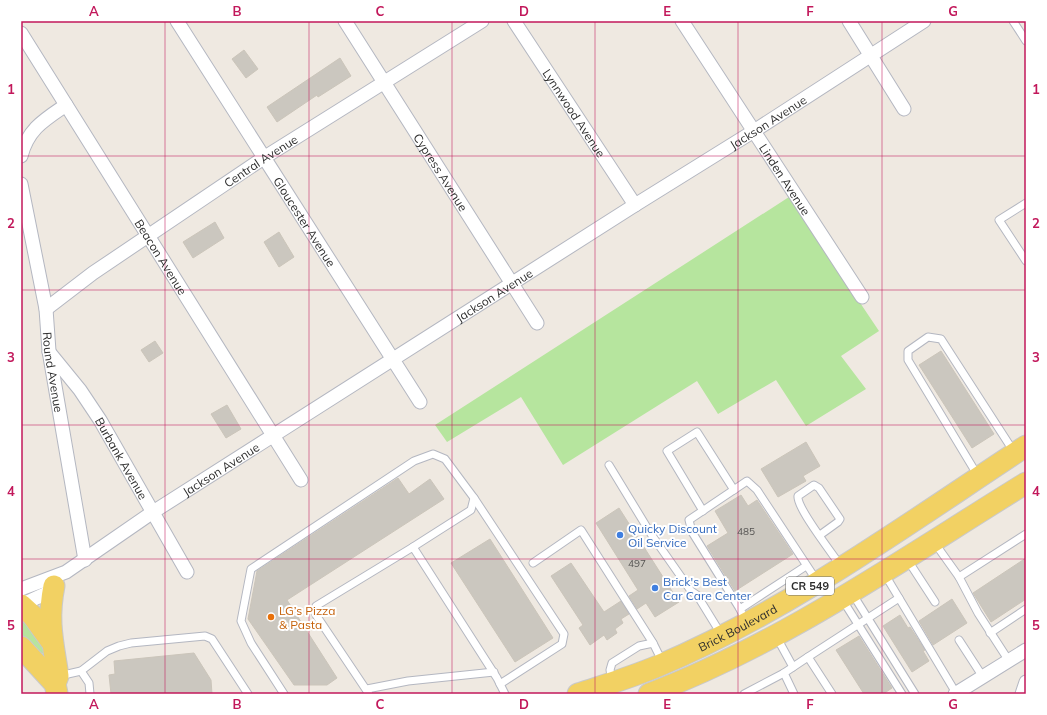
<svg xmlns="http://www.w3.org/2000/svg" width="1047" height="715" viewBox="0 0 1047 715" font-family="Mulish,sans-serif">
  <rect width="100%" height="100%" fill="#efe9e1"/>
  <g fill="#b6e59e">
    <path d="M789,197L879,331L841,356L866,389L806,426L776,380L718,414L697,381L563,465L521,397L447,442L435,425Z"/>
    <path d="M21,616L43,645L44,653L41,654L21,637Z"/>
  </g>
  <g fill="#cbc7bf" stroke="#cbc5ba">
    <path d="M244,50L258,69L246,78L232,59Z"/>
    <path d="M340,58L351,76L318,97L317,95L277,122L267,107Z"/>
    <path d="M215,222L224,238L193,258L183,242Z"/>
    <path d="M279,232L294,257L279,267L264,242Z"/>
    <path d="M155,341L163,353L149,362L141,350Z"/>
    <path d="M941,351L994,434L972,448L919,365Z"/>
    <path d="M227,405L241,429L226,438L211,414Z"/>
    <path d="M806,442L820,466L803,476L806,481L778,497L761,469Z"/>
    <path d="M398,478L409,494L430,479L444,499L287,600L337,678L327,685H294L248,619L257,571Z"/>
    <path d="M741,495L748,506L757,500L793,554L735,591L707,546L728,533L715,511Z"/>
    <path d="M619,508L679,602L655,617L646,603L637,609L629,596L638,590L596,523Z"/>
    <path d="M490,539L553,638L515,662L451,563Z"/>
    <path d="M1026,558V599L991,622L973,593Z"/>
    <path d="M571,563L604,612L621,601L629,614L621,619L623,623L615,629L617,633L607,640L604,635L590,645L579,628L583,625L551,576Z"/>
    <path d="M952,599L967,623L933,645L919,621Z"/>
    <path d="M900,615L908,628L910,627L925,650L923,651L929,661L912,672L883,626Z"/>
    <path d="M859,636L892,688L883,694H864L836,650Z"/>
    <path d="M194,653L211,680L212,694H111L109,675L115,674L114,661Z"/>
  </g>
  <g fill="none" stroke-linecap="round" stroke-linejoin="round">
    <g stroke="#b4b7c1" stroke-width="9">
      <g id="service">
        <path d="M1013,21L1026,41"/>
        <path d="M1026,203L999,220L1026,261"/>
        <path d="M609,465L651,534L691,591L697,595L721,634"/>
        <path d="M978,476L908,360V351L928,337L941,339L1014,452"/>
        <path d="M474,498L564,634L562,644L500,684"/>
        <path d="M703,511L667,451L697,432L734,490"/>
        <path d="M820,535L838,522L840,519L819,488L814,485L798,496C796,507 832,553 840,565"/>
        <path d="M934,542L959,577L978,613L1009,661"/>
        <path d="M907,559L935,602"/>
        <path d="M533,563L581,530L653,643"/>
        <path d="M884,573L956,693"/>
        <path d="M959,577L1026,534"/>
        <path d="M852,593L915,694"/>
        <path d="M842,599L902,694"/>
        <path d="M740,609L806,566"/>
        <path d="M746,622L740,609L692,532L689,520L747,481L757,490L817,581"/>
        <path d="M990,633L1026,609"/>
        <path d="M776,636L793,667"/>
        <path d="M959,640L983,677"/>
        <path d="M81,671L89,683L90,694"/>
        <path d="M784,673L794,694"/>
        <path d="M59,676L81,671L107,651L119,646L131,643L205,636L212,639L248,694"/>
        <path d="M612,681L610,670L612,663L639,646L653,643L662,661"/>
        <path d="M367,689L408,681L494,672"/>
        <path d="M284,694L251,643L241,621L251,569L414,461L433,454L445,459L474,498L471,510L413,547"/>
        <path d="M369,694L316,615V606L413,547L497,678L505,694"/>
        <path d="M744,694L784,673L808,657"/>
        <path d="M832,694L808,657L899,598"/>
      </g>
    </g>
    <g stroke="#b4b7c1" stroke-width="15">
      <g id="minor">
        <path id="s1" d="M177,21L420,402"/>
        <path id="s2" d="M345,21L537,323"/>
        <path id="s3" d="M514,21L635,205"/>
        <path id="s4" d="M682,21L862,297"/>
        <path d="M849,21L904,109"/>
        <path id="s5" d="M21,33L301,480"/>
        <path d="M21,156C28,129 44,120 66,105"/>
        <path id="s6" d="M21,184L46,309L49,351L85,560"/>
        <path id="s7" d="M46,309L93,273L265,157L482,21"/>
        <path id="s8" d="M49,352L80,390L100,420L187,572"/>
        <path id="s9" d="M21,589L66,572L153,512L635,205L754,131L924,21"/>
        <path d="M21,605L45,594L56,585"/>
        <path d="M955,694L1026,650"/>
        <path d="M1022,694L1026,682"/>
      </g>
    </g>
    <g stroke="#c9c9c9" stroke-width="23">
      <g id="primary">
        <path d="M54,586C47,621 53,642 58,676L55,684"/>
        <path d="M21,605L33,616L51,641"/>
        <path d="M21,647L55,684L57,693"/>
        <path id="s10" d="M578,694C605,685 632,677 658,666C790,610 907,524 1026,446"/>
        <path d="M649,694C784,643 904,558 1026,483"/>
      </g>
    </g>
    <use href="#service" stroke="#fff" stroke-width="7"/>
    <use href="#minor" stroke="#fff" stroke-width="13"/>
    <use href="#primary" stroke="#f2d163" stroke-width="21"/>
  </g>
  <path fill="none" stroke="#c2185b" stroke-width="1" stroke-opacity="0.55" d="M165,21V694M309,21V694M452,21V694M595,21V694M738,21V694M882,21V694M21,156H1026M21,290H1026M21,425H1026M21,559H1026"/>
  <g fill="#3f7fe0" stroke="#fff" stroke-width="1.5">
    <circle cx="620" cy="535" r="4"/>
    <circle cx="655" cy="588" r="4"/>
  </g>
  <circle fill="#e8710a" stroke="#fff" stroke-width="1.5" cx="271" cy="617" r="4"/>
  <g text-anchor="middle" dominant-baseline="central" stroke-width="4" stroke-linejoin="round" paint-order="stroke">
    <g font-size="10" fill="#555452">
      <text x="746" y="531">485</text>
      <text x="637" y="563">497</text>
    </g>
    <rect fill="#fff" stroke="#6d6d6d" stroke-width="1" x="786" y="577" width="48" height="18" rx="3"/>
    <g font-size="11" font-weight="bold" fill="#2e2e2e">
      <text x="810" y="586">CR 549</text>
    </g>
    <g font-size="12" fill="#2e2e2e" stroke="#fff">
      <text stroke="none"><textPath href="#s3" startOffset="110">Lynnwood Avenue</textPath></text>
      <text stroke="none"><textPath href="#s9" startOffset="882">Jackson Avenue</textPath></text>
      <text stroke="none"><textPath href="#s7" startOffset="261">Central Avenue</textPath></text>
      <text stroke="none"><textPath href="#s2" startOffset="179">Cypress Avenue</textPath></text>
      <text stroke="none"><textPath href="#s4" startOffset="189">Linden Avenue</textPath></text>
      <text stroke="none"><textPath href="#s1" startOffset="238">Gloucester Avenue</textPath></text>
      <text stroke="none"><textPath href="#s5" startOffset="264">Beacon Avenue</textPath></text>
      <text stroke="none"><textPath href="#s9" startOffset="558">Jackson Avenue</textPath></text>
      <text stroke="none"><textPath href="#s6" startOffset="191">Round Avenue</textPath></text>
      <text stroke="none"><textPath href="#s8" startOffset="129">Burbank Avenue</textPath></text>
      <text stroke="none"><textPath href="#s9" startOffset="234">Jackson Avenue</textPath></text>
      <text stroke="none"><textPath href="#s10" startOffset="173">Brick Boulevard</textPath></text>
    </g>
    <g font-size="12" fill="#366cbe" stroke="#fff" text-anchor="start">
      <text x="628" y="528">Quicky Discount<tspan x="628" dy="14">Oil Service</tspan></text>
      <text x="663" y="581">Brick's Best<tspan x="663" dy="14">Car Care Center</tspan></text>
    </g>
    <g font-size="12" fill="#c56008" stroke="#fff" text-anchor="start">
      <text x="279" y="610">LG’s Pizza<tspan x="279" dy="14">&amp; Pasta</tspan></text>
    </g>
  </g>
  <rect width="1047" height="715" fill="none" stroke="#ffffff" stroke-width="44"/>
  <rect x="22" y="22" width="1003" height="671" fill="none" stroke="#c2185b" stroke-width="1.5"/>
  <g font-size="13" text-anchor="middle" font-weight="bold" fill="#c2185b">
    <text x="94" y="16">A</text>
    <text x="237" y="16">B</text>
    <text x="380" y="16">C</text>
    <text x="524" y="16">D</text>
    <text x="667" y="16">E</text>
    <text x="810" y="16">F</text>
    <text x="953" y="16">G</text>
    <text x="11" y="94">1</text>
    <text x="1036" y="94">1</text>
    <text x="11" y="228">2</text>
    <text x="1036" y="228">2</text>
    <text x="11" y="362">3</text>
    <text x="1036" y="362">3</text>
    <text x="11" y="496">4</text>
    <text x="1036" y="496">4</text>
    <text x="11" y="630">5</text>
    <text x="1036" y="630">5</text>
    <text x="94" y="709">A</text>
    <text x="237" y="709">B</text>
    <text x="380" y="709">C</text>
    <text x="524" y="709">D</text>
    <text x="667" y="709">E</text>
    <text x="810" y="709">F</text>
    <text x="953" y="709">G</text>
  </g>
</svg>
